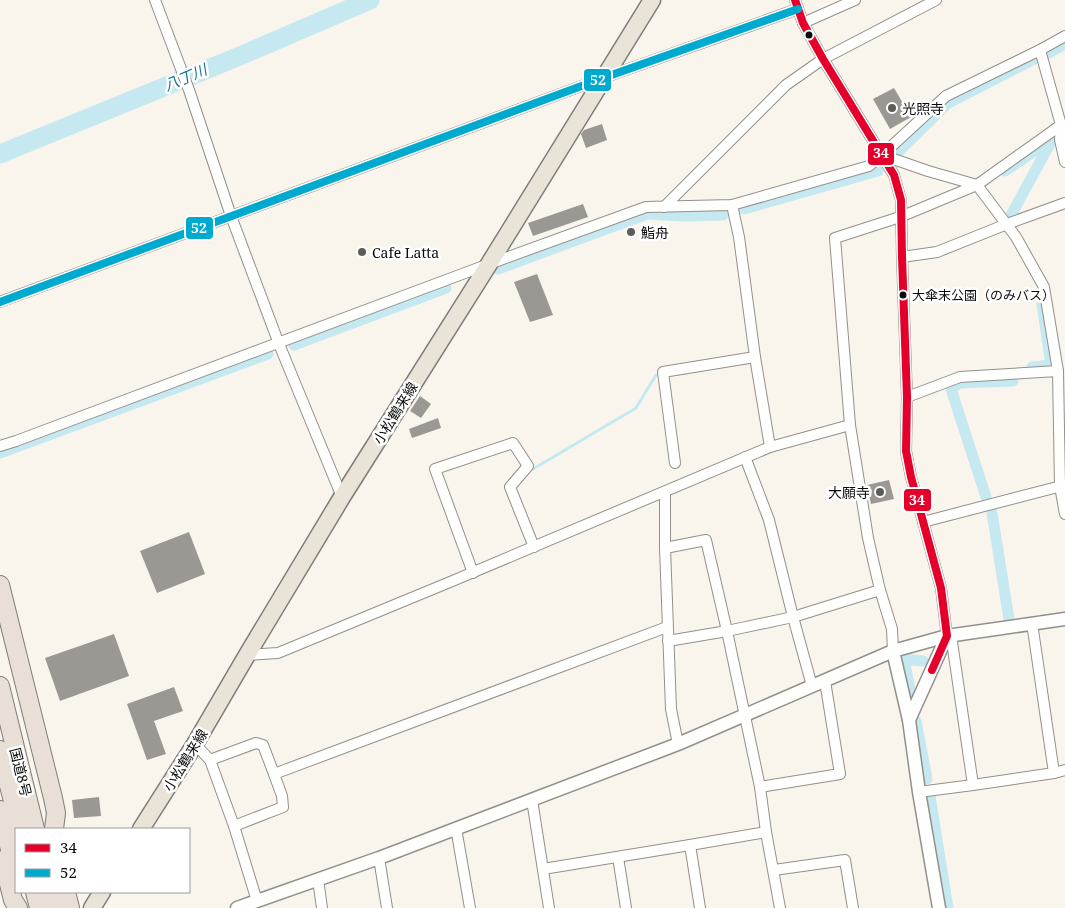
<svg xmlns="http://www.w3.org/2000/svg" width="1065" height="908" viewBox="0 0 1065 908" font-family="'Noto Serif','Noto Sans JP',serif">
  <rect width="100%" height="100%" fill="#f9f5ed"/>
  <g fill="none" stroke-linecap="round" stroke-linejoin="round">
    <path stroke="#c5e8f1" stroke-width="3" d="M533,469L636,408L656,375"/>
    <g stroke="#c5e8f1" stroke-width="11">
      <path d="M1047,54L1065,44"/>
      <path d="M898,152L948,103L1038,57"/>
      <path d="M1005,171L1052,139"/>
      <path d="M744,209L878,171"/>
      <path d="M1010,217L1053,138"/>
      <path d="M498,269L647,214L683,216L723,215"/>
      <path d="M294,345L446,288"/>
      <path d="M1032,367L1051,365L1042,304"/>
      <path d="M0,453L268,354"/>
      <path d="M986,497L951,389L959,383L1013,381"/>
      <path d="M992,513L1009,619"/>
      <path d="M911,695L904,659L923,661"/>
      <path d="M916,721L927,779"/>
      <path d="M930,796L948,908"/>
    </g>
    <path stroke="#c5e8f1" stroke-width="19" d="M0,154L235,58L370,0"/>
  </g>
  <g fill="#9b9894">
    <path d="M894,88L911,117L890,129L873,99Z"/>
    <path d="M602,124L607,140L586,148L581,134L584,130Z"/>
    <path d="M583,204L588,217L533,236L528,223Z"/>
    <path d="M537,274L553,315L530,322L514,282Z"/>
    <path d="M420,396L431,404L421,418L410,411Z"/>
    <path d="M438,418L441,428L412,438L409,429Z"/>
    <path d="M889,480L894,499L871,504L867,485Z"/>
    <path d="M189,532L205,574L157,593L140,551Z"/>
    <path d="M114,634L129,676L60,701L45,658Z"/>
    <path d="M174,687L183,711L154,721L166,754L147,760L127,704Z"/>
    <path d="M99,797L101,816L74,818L72,800Z"/>
  </g>
  <g fill="none" stroke-linecap="round" stroke-linejoin="round">
    <g stroke="#92908c" stroke-width="12">
      <g id="minor">
        <path d="M155,0L189,90L231,216L279,344L342,497"/>
        <path d="M795,0L803,23L823,59L894,175L901,200L902,257L907,397L906,451L911,477L941,588L947,636"/>
        <path d="M803,23L855,0"/>
        <path d="M1040,50L1061,125L1060,140L1065,162"/>
        <path d="M882,155L928,171L977,185L1016,237L1044,287L1058,371L1060,486L1065,514"/>
        <path d="M732,205L739,237L755,357L770,447"/>
        <path d="M664,207L786,85L823,59L936,0"/>
        <path d="M902,257L937,252L1007,224L1065,203"/>
        <path d="M0,302L603,78L798,9"/>
        <path d="M907,397L960,377L1058,371"/>
        <path d="M0,446L16,441L489,264L646,207L732,205L869,166L882,155L946,96L1040,50L1065,36"/>
        <path d="M745,457L769,520L793,617L812,686"/>
        <path d="M675,463L663,372L755,357"/>
        <path d="M665,492V548L671,709L678,744"/>
        <path d="M923,522L1065,485"/>
        <path d="M665,548L706,540L727,631L760,787L766,832L780,908"/>
        <path d="M473,573L435,469L513,443L528,466L510,487L534,547"/>
        <path d="M1032,623L1054,773"/>
        <path d="M951,635L973,785"/>
        <path d="M668,641L727,631L793,617L880,590"/>
        <path d="M893,651L892,629L880,590L868,538L850,425L835,238L900,217L977,185L1061,125"/>
        <path d="M247,655L278,653L450,582L770,447L850,425"/>
        <path d="M195,744L210,760L234,826L257,901"/>
        <path d="M210,760L256,743L263,745L274,774"/>
        <path d="M760,787L840,774L825,681"/>
        <path d="M919,792L973,785L1054,773L1065,770"/>
        <path d="M532,800L549,908"/>
        <path d="M234,826L283,807L282,796L274,774L667,627"/>
        <path d="M456,828L470,908"/>
        <path d="M690,845L766,832"/>
        <path d="M618,857L626,908"/>
        <path d="M379,858L387,908"/>
        <path d="M543,869L690,845L700,908"/>
        <path d="M774,870L845,860L853,908"/>
        <path d="M318,879L322,908"/>
      </g>
    </g>
    <g stroke="#92908c" stroke-width="15">
      <g id="tertiary">
        <path d="M893,651L909,720L919,792L939,908"/>
        <path d="M909,720L947,636"/>
        <path d="M237,908L379,858L678,744L893,651L947,636L1065,619"/>
      </g>
    </g>
    <g stroke="#7f7d7a" stroke-width="19">
      <g id="primary">
        <path d="M141,829L195,744L247,655L342,497L489,264L652,0"/>
        <path d="M92,908L102,892"/>
      </g>
    </g>
    <g stroke="#7f7d7a" stroke-width="20">
      <g id="trunk">
        <path d="M0,585L53,798L56,813L54,829"/>
        <path d="M0,686L35,829"/>
        <path d="M0,750L20,829"/>
        <path d="M0,810L16,873"/>
        <path d="M3,860L13,900L18,908"/>
        <path d="M35,892L39,908"/>
        <path d="M51,892L55,908"/>
        <path d="M66,892L70,908"/>
      </g>
    </g>
    <use href="#minor" stroke="#fefefc" stroke-width="10"/>
    <use href="#tertiary" stroke="#fefefc" stroke-width="12"/>
    <use href="#primary" stroke="#eae3d8" stroke-width="16"/>
    <use href="#trunk" stroke="#e8dfd6" stroke-width="18"/>
    <g stroke="#fff" stroke-width="11">
      <path id="bus-1" d="M795,0L803,23L823,59L894,175L901,200L902,257L907,397L906,451L911,477L941,588L947,636L932,670"/>
    </g>
    <g stroke="#fff" stroke-width="11">
      <path id="bus-2" d="M0,302L603,78L798,9"/>
    </g>
    <use href="#bus-1" stroke="#e4002b" stroke-width="8"/>
    <use href="#bus-2" stroke="#00a9ce" stroke-width="8"/>
  </g>
  <g fill="#0a0a0a" stroke="#fff" stroke-width="2">
    <circle cx="809" cy="35" r="4.5"/>
    <circle cx="903" cy="295" r="4.5"/>
  </g>
  <g fill="#5e5c59" stroke="#fff" stroke-width="2">
    <circle cx="892" cy="108" r="5"/>
    <circle cx="631" cy="232" r="5"/>
    <circle cx="362" cy="252" r="5"/>
    <circle cx="880" cy="492" r="5"/>
  </g>
  <g text-anchor="middle" dominant-baseline="central" stroke-width="5" stroke-linejoin="round" paint-order="stroke">
    <g font-size="13" fill="#0a0a0a" stroke="#fff" text-anchor="start">
      <text x="912" y="295">大傘末公園（のみバス）</text>
    </g>
    <g font-size="14" fill="#0a0a0a" stroke="#fff" text-anchor="start">
      <text x="902" y="108">光照寺</text>
      <text x="641" y="232">鮨舟</text>
      <text x="372" y="252">Cafe Latta</text>
      <text x="870" y="492" text-anchor="end">大願寺</text>
    </g>
    <g font-size="14" fill="#0a0a0a" stroke="#fff">
      <text transform="translate(395 413) rotate(-58)">小松鶴来線</text>
      <text transform="translate(185 760) rotate(-58)">小松鶴来線</text>
      <text transform="translate(21 772) rotate(76)">国道8号</text>
    </g>
    <g font-size="15" font-style="italic" fill="#1a7095" stroke="#fff">
      <text transform="translate(185 77) rotate(-23)">八丁川</text>
    </g>
  </g>
  <g stroke="#fff" stroke-width="2">
    <rect x="583" y="68" width="29" height="24" rx="5" fill="#00a9ce"/>
    <rect x="867" y="142" width="28" height="24" rx="5" fill="#e4002b"/>
    <rect x="185" y="216" width="29" height="24" rx="5" fill="#00a9ce"/>
    <rect x="903" y="488" width="29" height="24" rx="5" fill="#e4002b"/>
  </g>
  <g font-size="14" text-anchor="middle" font-weight="bold" fill="#fff">
    <text x="598" y="85">52</text>
    <text x="881" y="158">34</text>
    <text x="199" y="233">52</text>
    <text x="917" y="505">34</text>
  </g>
  <rect x="15" y="828" width="175" height="65" fill="#ffffff" stroke="#9d9d9d"/>
  <rect x="25" y="844" width="25" height="8" fill="#e4002b" stroke="#9d9d9d"/>
  <text x="60" y="853" font-size="15" fill="#0a0a0a">34</text>
  <rect x="25" y="869" width="25" height="8" fill="#00a9ce" stroke="#9d9d9d"/>
  <text x="60" y="878" font-size="15" fill="#0a0a0a">52</text>
</svg>
